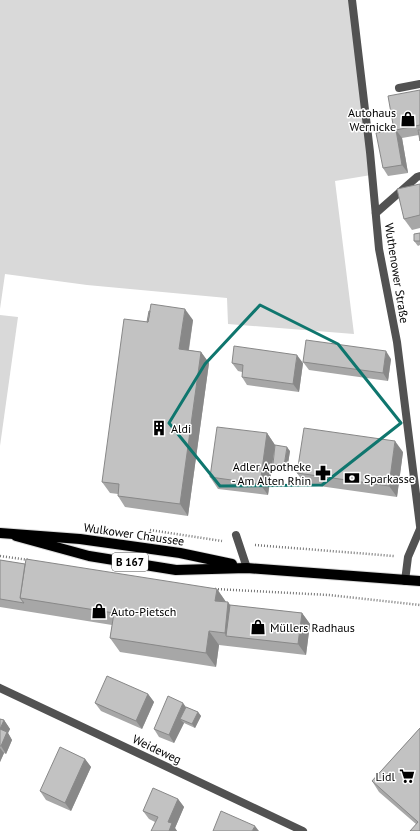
<svg xmlns="http://www.w3.org/2000/svg" width="420" height="831" viewBox="0 0 420 831" font-family="'PT Sans',sans-serif">
  <rect width="100%" height="100%" fill="#fff"/>
  <g fill="#d9d9d9">
    <path d="M0,0H350L371,175L335,181L354,334L228,324L227,298L87,285L5,274L0,309Z"/>
    <path d="M0,315L18,317L0,446Z"/>
  </g>
  <g fill="none" stroke-linecap="round" stroke-linejoin="round">
    <g stroke="#dbdbdb" stroke-width="12">
      <g id="primary">
        <path d="M0,533L80,539L180,553L232,564"/>
        <path d="M16,536L89,556L176,570L247,568L420,581"/>
      </g>
    </g>
    <g stroke="#747474" stroke-width="2.5" stroke-dasharray="1 2" stroke-linecap="butt">
      <path d="M150,533V530L222,541"/>
      <path d="M255,545L394,556"/>
      <path d="M0,556L29,560"/>
      <path d="M215,589L329,595L420,605"/>
    </g>
    <g stroke="#525252" stroke-width="8">
      <path d="M352,0L370,152L379,249L397,342L420,526"/>
      <path d="M399,88L420,84"/>
      <path d="M376,213L417,177L420,176"/>
      <path d="M236,535L247,568"/>
      <path d="M405,581L408,557L420,529"/>
      <path d="M0,688L303,831"/>
    </g>
    <use href="#primary" stroke="#000" stroke-width="10"/>
  </g>
  <g fill="#a7a7a7">
    <path d="M420,90V141L419,135L402,138L408,173L388,176L383,168L394,130Z"/>
    <path d="M420,184V228L412,230L404,219Z"/>
    <path d="M420,233V245L418,246L414,241Z"/>
    <path d="M193,320L189,350L201,352L209,363L188,516L125,507L118,496V494L110,493L102,482L147,322Z"/>
    <path d="M391,359L388,381L309,370L303,362Z"/>
    <path d="M232,363H303L299,392L247,385L242,377V372L238,371Z"/>
    <path d="M267,433L275,445L268,495L218,489L210,477Z"/>
    <path d="M290,451L287,470L276,469L273,464Z"/>
    <path d="M403,452L397,497L305,484L297,473Z"/>
    <path d="M0,560L25,564L217,589L226,602L230,605L302,613L310,624L306,655L219,645L216,667L120,652L110,638L112,625L0,607Z"/>
    <path d="M148,694L154,702L142,729L101,711L95,703Z"/>
    <path d="M186,707L198,712L201,716L195,728L184,723L174,743L159,737L154,729Z"/>
    <path d="M0,719L4,720L10,729L8,733L12,740L6,754L4,753L0,762Z"/>
    <path d="M420,728V831L416,824L379,792L372,781Z"/>
    <path d="M85,759L91,767L71,811L46,800L40,791Z"/>
    <path d="M178,799L184,807L175,828L177,831H151L155,822L149,819L143,811Z"/>
  </g>
  <g fill="#888">
    <path d="M396,130L402,138L408,173L402,165Z"/>
    <path d="M185,309L193,320L187,360L179,349Z"/>
    <path d="M386,351L391,359L388,381L383,373Z"/>
    <path d="M201,352L209,363L188,516L180,504Z"/>
    <path d="M297,355L303,363L299,392L293,384Z"/>
    <path d="M267,433L275,445L268,495L260,484Z"/>
    <path d="M395,441L403,452L397,497L389,486Z"/>
    <path d="M287,447L290,451L287,470L284,466Z"/>
    <path d="M217,589L226,602L215,601Z"/>
    <path d="M228,602L238,616L226,636L225,633Z"/>
    <path d="M302,613L310,624L306,655L298,644Z"/>
    <path d="M209,631L219,645L216,667L206,653Z"/>
    <path d="M148,694L154,702L142,729L136,721Z"/>
    <path d="M183,703L189,711L180,719L184,723L174,743L169,735Z"/>
    <path d="M198,712L201,716L195,728L192,724Z"/>
    <path d="M4,720L10,729L8,733L12,740L6,754L1,746L0,729Z"/>
    <path d="M0,748L4,753L0,762Z"/>
    <path d="M85,759L91,767L71,811L65,803Z"/>
    <path d="M178,799L184,807L175,828L177,831H169L168,822Z"/>
    <path d="M255,826L259,831H252Z"/>
  </g>
  <g fill="#c2c2c2" stroke="#888">
    <path d="M420,90V125L396,130L402,165L383,168L376,133L394,130L388,96Z"/>
    <path d="M418,130H420V141Z"/>
    <path d="M420,184V215L404,219L397,189Z"/>
    <path d="M420,233V241H414V234Z"/>
    <path d="M151,304L185,309L179,349L201,352L180,504L118,496L119,484L102,482L124,319L148,322Z"/>
    <path d="M149,311H150L148,322H147Z"/>
    <path d="M306,340L386,351L383,373L303,362Z"/>
    <path d="M234,346L297,355L293,384L242,377L243,365L232,363Z"/>
    <path d="M217,427L267,433L260,484L210,477Z"/>
    <path d="M304,428L395,441L389,486L297,473Z"/>
    <path d="M275,445L287,447L284,466L273,464Z"/>
    <path d="M26,559L217,589L215,601L228,602L225,633L209,631L206,653L110,638L114,613L20,598Z"/>
    <path d="M0,560L25,564L20,598L24,603L0,599Z"/>
    <path d="M230,605L302,613L298,644L226,636Z"/>
    <path d="M107,676L148,694L136,721L95,703Z"/>
    <path d="M168,696L183,703L169,735L154,729Z"/>
    <path d="M186,707L198,712L192,724L180,719Z"/>
    <path d="M0,719L4,720L0,729L7,732L1,746H0Z"/>
    <path d="M420,728V831H410L418,822L372,781Z"/>
    <path d="M60,747L85,759L65,803L40,791Z"/>
    <path d="M153,788L178,799L168,822L172,823L169,831H151L158,817L143,811Z"/>
    <path d="M221,811L255,826L252,831H213Z"/>
  </g>
  <path fill="none" stroke="#0f766e" stroke-width="3" stroke-linejoin="round" d="M260,305L338,344L401,423L322,485L220,486L169,423L205,364Z"/>
  <defs>
    <g id="shop-bare" transform="scale(1.2)"><path d="M-5-2.5h2.3a2.7 3.5 0 0 1 5.4 0H5L5.5 6h-11ZM-1.5-2.5h3a1.5 2.3 0 0 0-3 0Z" fill="#000" stroke="#fff" stroke-width="2.5" paint-order="stroke"/></g>
    <g id="building-bare" transform="scale(1.2)"><path d="M-4-6H4V6H1V3H-1V6H-4ZM-2.5-4.3h1.7v1.8h-1.7ZM.8-4.3h1.7v1.8H.8ZM-2.5-1h1.7V.8h-1.7ZM.8-1h1.7V.8H.8Z" fill="#000" stroke="#fff" stroke-width="2.5" paint-order="stroke"/></g>
    <g id="pharmacy-bare" transform="scale(1.2)"><path d="M-2-6h4v4h4v4h-4v4h-4v-4h-4v-4h4Z" fill="#000" stroke="#fff" stroke-width="2.5" paint-order="stroke"/></g>
    <g id="bank-bare" transform="scale(1.2)"><path d="M-6-4H6V4H-6ZM0-2.3a2.3 2.3 0 1 0 0 4.6a2.3 2.3 0 1 0 0-4.6Z" fill="#000" stroke="#fff" stroke-width="2.5" paint-order="stroke"/></g>
    <g id="supermarket-bare" transform="scale(1.2)"><path d="M-6-5.5h2.5l.6 2H6L4.5 2H-2.5L-4.4-4H-6ZM-1.5 3.2a1.3 1.3 0 1 0 .1 0ZM3 3.2a1.3 1.3 0 1 0 .1 0Z" fill="#000" stroke="#fff" stroke-width="2.5" paint-order="stroke"/></g>
  </defs>
  <g fill-rule="evenodd">
    <use href="#shop-bare" x="408" y="119"/>
    <use href="#building-bare" x="159" y="428"/>
    <use href="#pharmacy-bare" x="323" y="473"/>
    <use href="#bank-bare" x="352" y="478"/>
    <use href="#shop-bare" x="99" y="611"/>
    <use href="#shop-bare" x="258" y="627"/>
    <use href="#supermarket-bare" x="407" y="776"/>
  </g>
  <g text-anchor="middle" dominant-baseline="central" stroke-width="3" stroke-linejoin="round" paint-order="stroke">
    <rect fill="#fff" stroke="#4c4c4c" stroke-width="1" x="112" y="553" width="36" height="18" rx="3"/>
    <g font-size="11" font-weight="bold" fill="#000">
      <text x="130" y="562">B 167</text>
    </g>
    <g font-size="12" fill="#000" stroke="#fff" text-anchor="start">
      <text x="396" y="112" text-anchor="end">Autohaus<tspan x="396" dy="14">Wernicke</tspan></text>
      <text x="171" y="428">Aldi</text>
      <text x="311" y="466" text-anchor="end">Adler Apotheke<tspan x="311" dy="14">- Am Alten Rhin</tspan></text>
      <text x="364" y="478">Sparkasse</text>
      <text x="111" y="611">Auto-Pietsch</text>
      <text x="270" y="627">Müllers Radhaus</text>
      <text x="395" y="776" text-anchor="end">Lidl</text>
    </g>
    <g font-size="12" fill="#000" stroke="#fff">
      <text transform="translate(397 273) rotate(81)">Wuthenower Straße</text>
      <text transform="translate(134 534) rotate(8)">Wulkower Chaussee</text>
      <text transform="translate(157 749) rotate(25)">Weideweg</text>
    </g>
  </g>
</svg>
